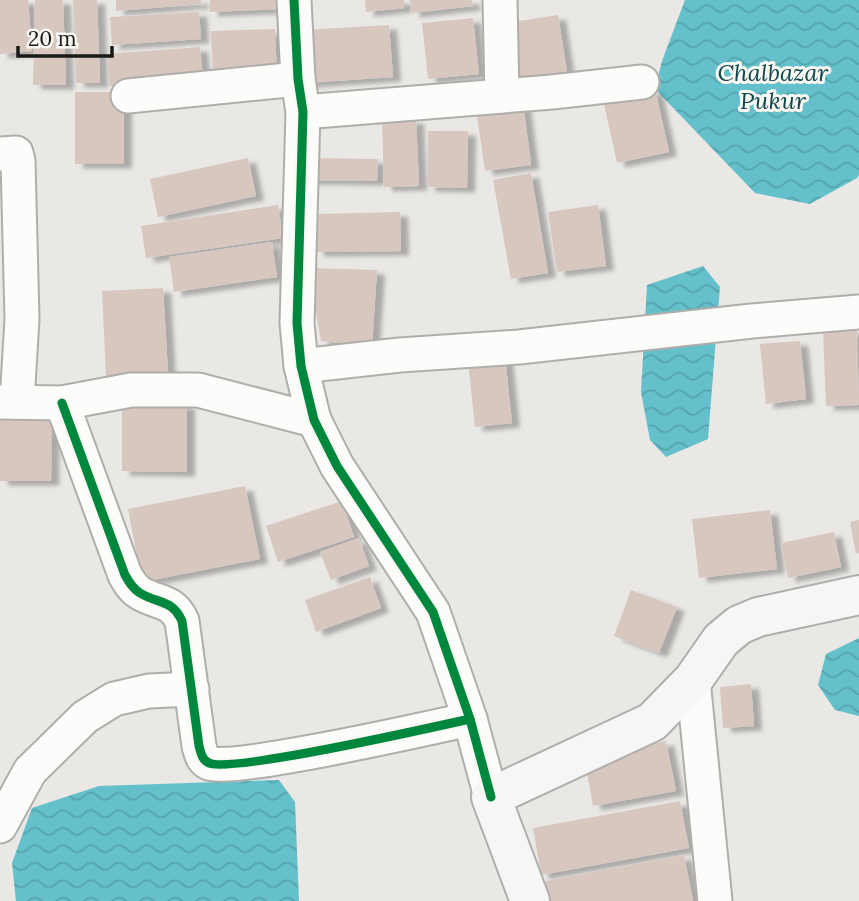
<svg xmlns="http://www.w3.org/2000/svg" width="859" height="901" viewBox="0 0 859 901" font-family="Lora,serif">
  <defs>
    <pattern id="water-waves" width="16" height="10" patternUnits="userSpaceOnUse" patternTransform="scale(1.75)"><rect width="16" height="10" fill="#64c0ca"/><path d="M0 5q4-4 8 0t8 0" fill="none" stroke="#56a4ad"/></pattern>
    <filter id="shadow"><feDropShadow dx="8" dy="4.5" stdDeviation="2" flood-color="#0004"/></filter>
  </defs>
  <rect width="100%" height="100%" fill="#e9e8e5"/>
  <g fill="url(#water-waves)">
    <path d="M685,0H859V175L857,178L810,204L755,193L655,89L662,61Z"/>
    <path d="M703,266L720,287L708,439L666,457L650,440L641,392L647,285Z"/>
    <path d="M859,638V716L835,710L818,685L826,654Z"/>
    <path d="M279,780L295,802L299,901H16L12,863L32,808L99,786Z"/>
  </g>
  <g fill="#d7c7bf" filter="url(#shadow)">
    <path d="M0,0H28L32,51L0,54Z"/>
    <path d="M35,0H63L66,85H33Z"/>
    <path d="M73,0H97L100,83H76Z"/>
    <path d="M116,0H201V4L116,11Z"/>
    <path d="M210,0H282V9L210,12Z"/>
    <path d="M365,0H404V8L366,12Z"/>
    <path d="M410,0H472L473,6L412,13Z"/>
    <path d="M199,12L201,39L112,45L110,17Z"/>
    <path d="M558,15L569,84L517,92L506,23Z"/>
    <path d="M473,18L479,74L428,79L422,23Z"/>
    <path d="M389,25L393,77L306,83L303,30Z"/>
    <path d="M275,29L277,78L213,80L211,31Z"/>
    <path d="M200,47L203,78L109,86L107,54Z"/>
    <path d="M655,89L669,152L617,163L603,100Z"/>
    <rect x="75" y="92" width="49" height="72"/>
    <path d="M523,103L531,165L485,171L476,109Z"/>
    <path d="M416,119L419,186L384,187L382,120Z"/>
    <path d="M428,131H468L467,188L427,187Z"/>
    <path d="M248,158L256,196L158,217L150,179Z"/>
    <path d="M307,158L378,159L377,181L307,180Z"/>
    <path d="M531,173L548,273L511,279L493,180Z"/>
    <path d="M278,205L283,238L146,258L141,226Z"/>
    <path d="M598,205L606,266L557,272L548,212Z"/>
    <path d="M400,212L401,251L316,252L315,214Z"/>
    <path d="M272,242L277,277L174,292L169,257Z"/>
    <path d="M308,268L377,270L372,346L321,341Z"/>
    <path d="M163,288L168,373L106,376L102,291Z"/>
    <path d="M857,329L859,405L826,406L823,331Z"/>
    <path d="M800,341L806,399L766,404L760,344Z"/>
    <path d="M505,357L512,423L475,427L468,360Z"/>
    <path d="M122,402L187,404V472L122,471Z"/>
    <path d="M0,412L52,413L51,481H0Z"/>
    <path d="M245,486L260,559L142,582L128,509Z"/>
    <path d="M342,501L354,537L278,562L266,526Z"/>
    <path d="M770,510L777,569L699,578L692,519Z"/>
    <path d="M859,520V553L856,554L850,522Z"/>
    <path d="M834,532L841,567L788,578L781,543Z"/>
    <path d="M359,538L369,566L331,580L320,552Z"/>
    <path d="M370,577L381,608L316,632L305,600Z"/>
    <path d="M631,590L677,607L659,653L614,636Z"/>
    <path d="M751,684L754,726L723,728L720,687Z"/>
    <path d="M666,741L676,791L593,806L584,756Z"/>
    <path d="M680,801L689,848L541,875L533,828Z"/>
    <path d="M684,855L693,901H548L545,881Z"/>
  </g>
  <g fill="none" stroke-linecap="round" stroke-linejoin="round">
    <g stroke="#afaeab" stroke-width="37">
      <g id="street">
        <path d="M294,0L298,79L303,112L297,323L301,366L314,420L337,466L433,612L470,719L491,797"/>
        <path d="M500,0L502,96"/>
        <path d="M128,96L298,79"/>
        <path d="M303,112L552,92L642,82"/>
        <path d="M0,154L16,153L18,161L22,319L17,402"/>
        <path d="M301,366L400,355L519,347L752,321L859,312"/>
        <path d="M0,402L62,403L131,390H198L314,420"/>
        <path d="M62,403L125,575C129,582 133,589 140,593C158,604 172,599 182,621L199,746C201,753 202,760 209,763C230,773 434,727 470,719"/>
        <path d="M693,680L715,901"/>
        <path d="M0,826L30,771L85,717L114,699L149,691L192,689"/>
      </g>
    </g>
    <g stroke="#afaeab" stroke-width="42">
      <path id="secondary" d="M530,901L491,797L652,722L693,680L721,640L739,625L758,617L859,595"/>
    </g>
    <use href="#street" stroke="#fcfcfb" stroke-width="33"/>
    <use href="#secondary" stroke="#f6f6f7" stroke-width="38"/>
    <g stroke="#f8f7f1" stroke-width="13">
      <g id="cycleway">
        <path d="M294,0L298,79L303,112L297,323L301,366L314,420L337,466L433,612L470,719L491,797"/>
        <path d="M62,403L125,575C129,582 133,589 140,593C158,604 172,599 182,621L199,746C201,753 202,760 209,763C230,773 434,727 470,719"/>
      </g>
    </g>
    <use href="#cycleway" stroke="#00873e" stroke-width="9"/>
  </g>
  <g text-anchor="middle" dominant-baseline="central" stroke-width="6" stroke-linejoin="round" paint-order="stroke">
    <g font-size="24" font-style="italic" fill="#10474e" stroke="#f8f7f1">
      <text x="773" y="72">Chalbazar<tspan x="773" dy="28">Pukur</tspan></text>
    </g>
  </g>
  <path d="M18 46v10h94v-10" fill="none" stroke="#191917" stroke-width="3.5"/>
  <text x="28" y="46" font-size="21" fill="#191917" stroke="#f8f7f1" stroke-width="5" paint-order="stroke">20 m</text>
</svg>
